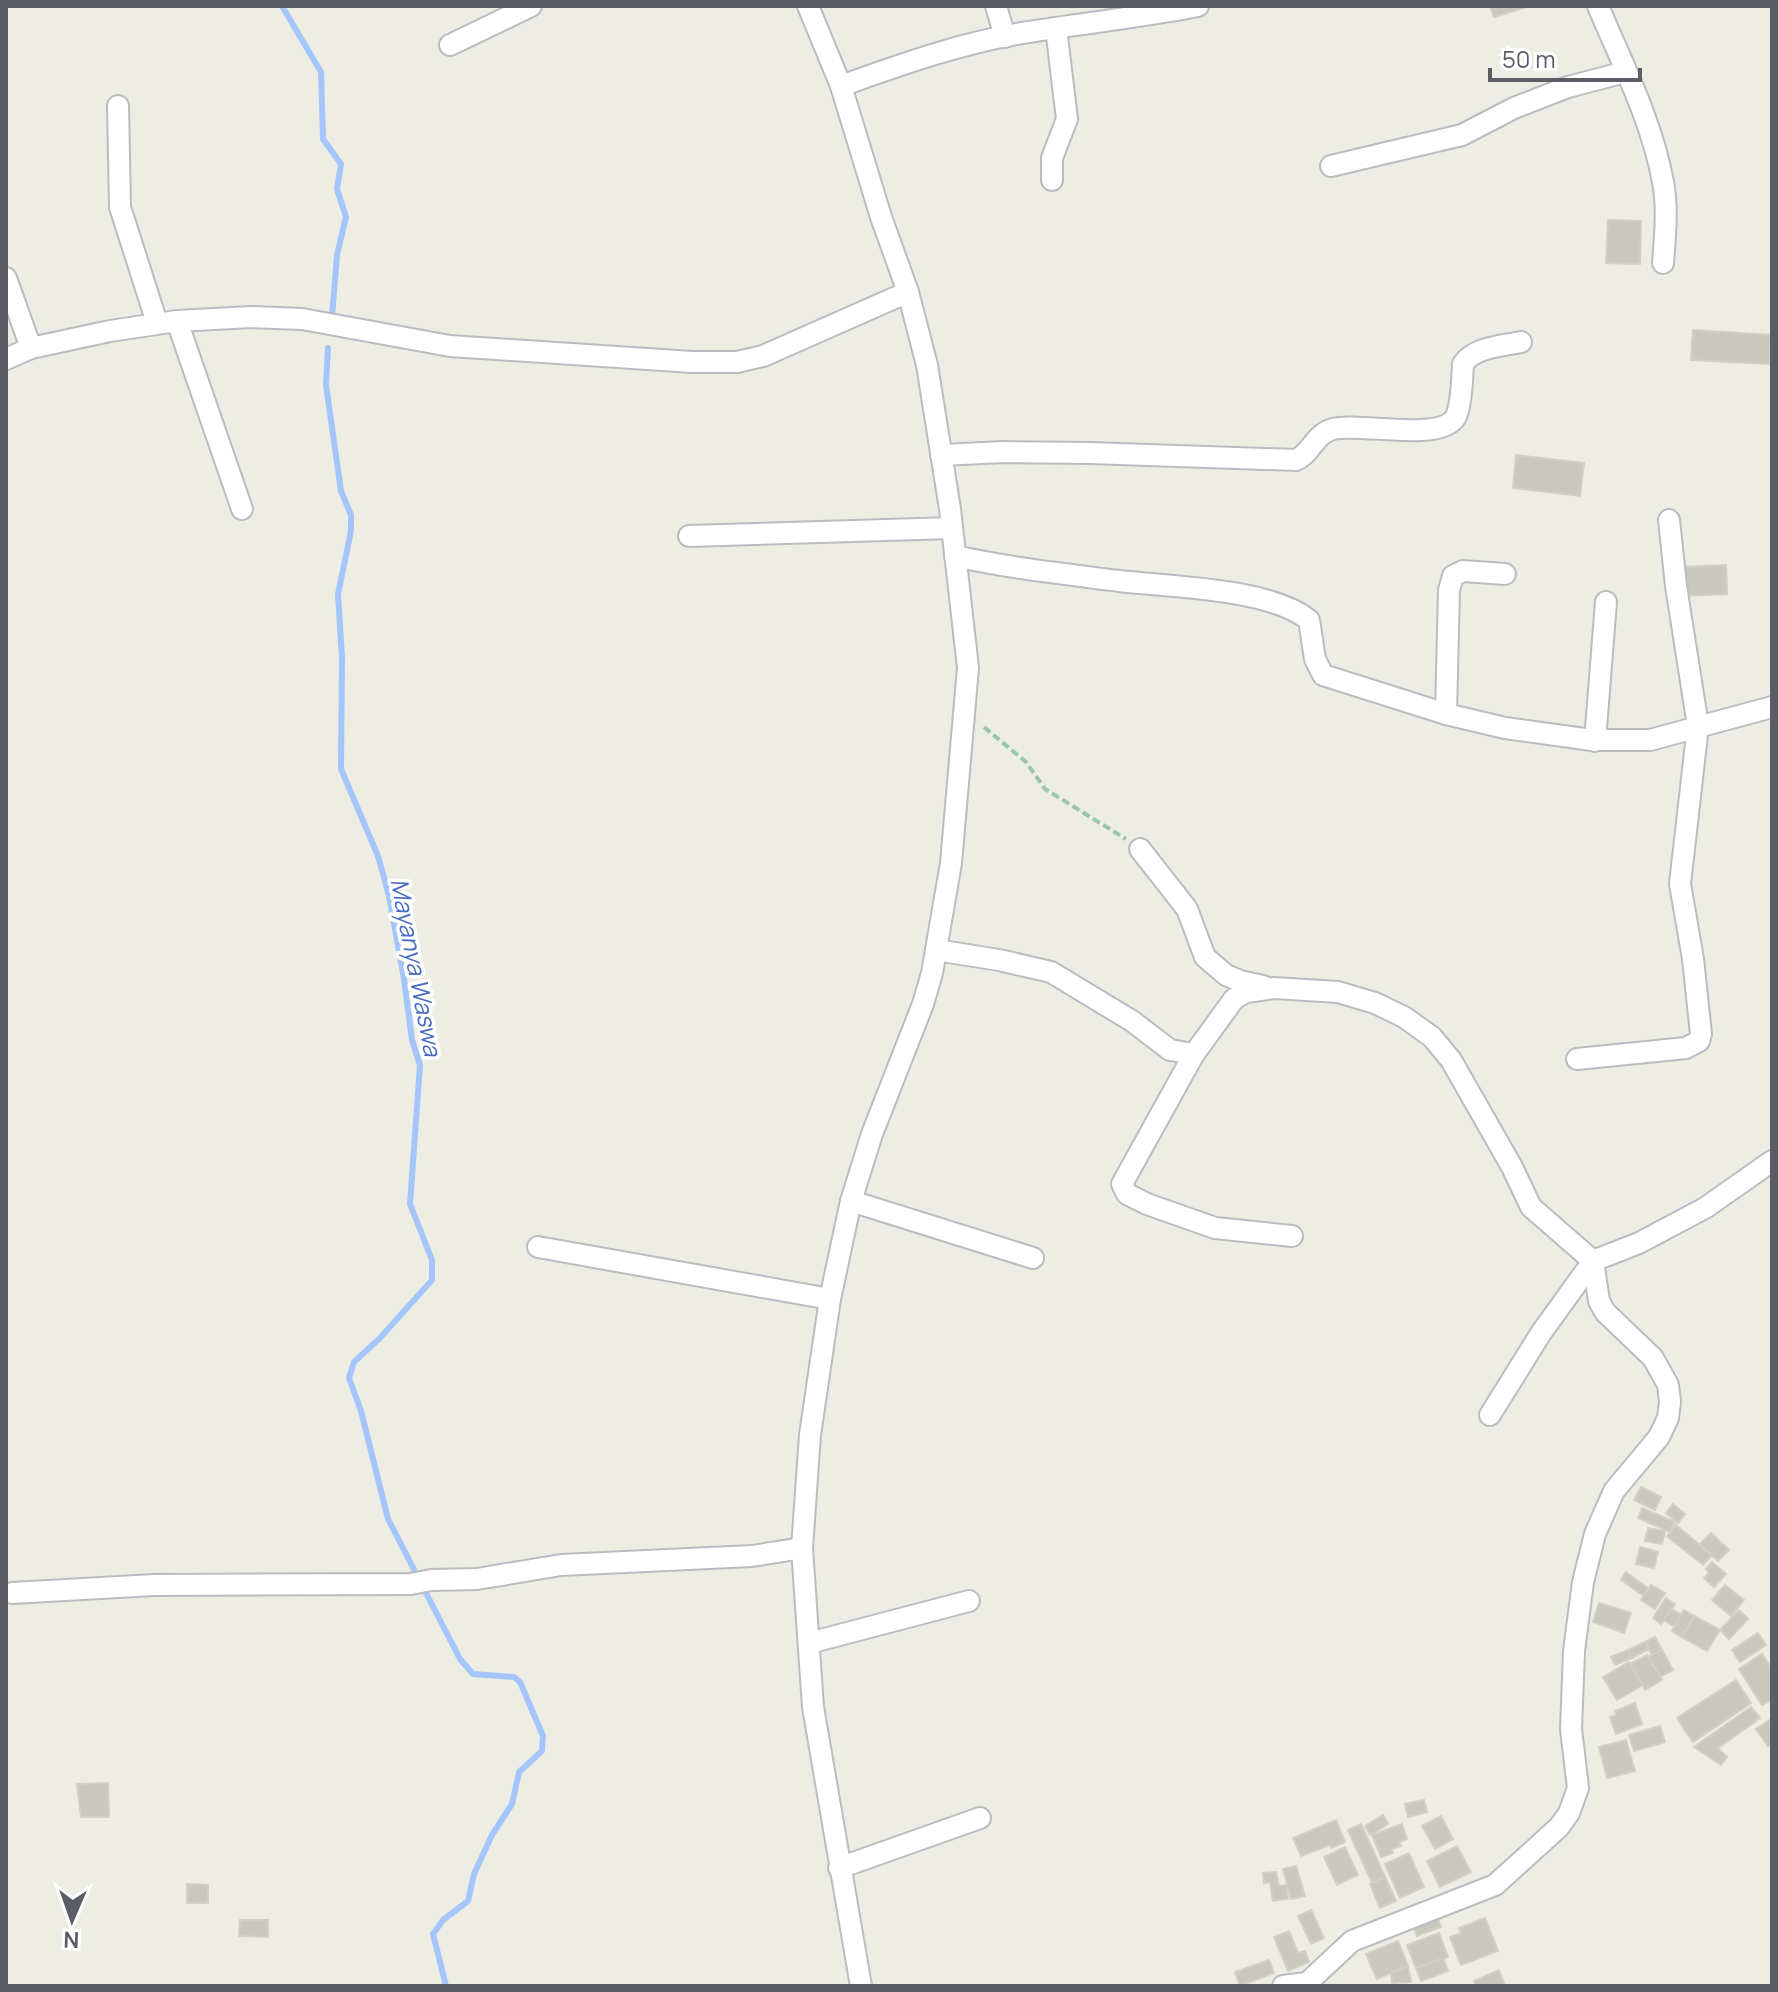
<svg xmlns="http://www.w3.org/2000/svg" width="1778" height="1992" viewBox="0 0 1778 1992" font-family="Manrope,sans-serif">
  <rect width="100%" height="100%" fill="#eeede3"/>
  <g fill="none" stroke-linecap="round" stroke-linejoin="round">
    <g stroke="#a4c6fd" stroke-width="6">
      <path d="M282,6L321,72L323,139L341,164L337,189L346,217L337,255L332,317"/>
      <path d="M328,348L326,385L341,491L351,515V531L338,594L342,658L341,769L378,856L389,896L404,979L412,1040L420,1065L410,1204L432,1260V1280L379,1339L354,1362L349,1378L361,1411L388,1519L460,1659L473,1674L514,1677L520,1682L543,1736L542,1751L519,1772L512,1804L492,1835L474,1874L468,1901L443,1920L433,1934L446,1986"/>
    </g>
  </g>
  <g fill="#c8c8bf" stroke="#d2d0c2" stroke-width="2">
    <path d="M1490,6H1530L1494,17Z"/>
    <path d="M1608,220L1641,221L1640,264L1606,263Z"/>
    <path d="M1693,330L1771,335L1770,364L1691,360Z"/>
    <path d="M1516,455L1584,463L1580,496L1513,488Z"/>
    <path d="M1726,565L1727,594L1684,596L1682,567Z"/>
    <path d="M1641,1487L1661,1497L1655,1510L1634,1500Z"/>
    <path d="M1673,1504L1685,1514L1678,1523L1666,1513Z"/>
    <path d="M1642,1508L1675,1522L1670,1532L1638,1518Z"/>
    <path d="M1676,1525L1712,1555L1703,1565L1667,1536Z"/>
    <path d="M1648,1528L1665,1531L1662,1544L1645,1541Z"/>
    <path d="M1711,1533L1729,1550L1718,1561L1700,1544Z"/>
    <path d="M1640,1547L1658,1552L1654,1568L1636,1564Z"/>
    <path d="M1712,1562L1726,1574L1714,1587L1704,1578L1709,1573L1706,1569Z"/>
    <path d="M1626,1572L1649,1589L1644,1596L1621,1580Z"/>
    <path d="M1651,1585L1665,1593L1655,1609L1641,1600Z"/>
    <path d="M1725,1585L1744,1600L1731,1616L1712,1600Z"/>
    <path d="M1666,1598L1675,1604L1661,1624L1653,1618Z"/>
    <path d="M1599,1603L1631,1613L1624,1633L1593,1622Z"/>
    <path d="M1671,1609L1682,1615L1675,1627L1664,1620Z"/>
    <path d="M1684,1610L1694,1616L1682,1637L1672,1631Z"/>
    <path d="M1739,1610L1748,1619L1729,1639L1720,1630Z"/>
    <path d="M1694,1616L1720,1630L1707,1651L1682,1637Z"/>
    <path d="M1758,1633L1766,1645L1740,1662L1732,1650Z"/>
    <path d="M1655,1637L1662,1650L1652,1655L1645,1642Z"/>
    <path d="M1645,1642L1649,1649L1632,1658L1628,1650Z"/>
    <path d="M1628,1650L1632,1658L1615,1665L1611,1657Z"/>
    <path d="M1662,1650L1673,1670L1660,1677L1648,1657Z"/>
    <path d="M1762,1654L1772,1669V1700L1762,1705L1739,1669Z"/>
    <path d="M1647,1655L1662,1680L1645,1690L1630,1664Z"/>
    <path d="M1629,1662L1643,1685L1617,1700L1603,1677Z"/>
    <path d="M1736,1680L1751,1703L1693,1742L1677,1718Z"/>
    <path d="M1635,1703L1642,1724L1616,1734L1610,1717L1616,1715L1615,1711Z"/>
    <path d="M1751,1707L1760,1718L1718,1748L1727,1757L1721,1765L1694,1747Z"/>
    <path d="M1771,1719L1772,1744L1768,1746L1756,1729Z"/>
    <path d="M1660,1726L1665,1742L1634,1751L1629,1735Z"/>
    <path d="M1626,1740L1635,1771L1607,1778L1599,1747Z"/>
    <path d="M108,1783L109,1817H81L77,1784Z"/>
    <path d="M1424,1800L1427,1812L1408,1817L1405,1804Z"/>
    <path d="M1383,1815L1388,1824L1370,1835L1365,1826Z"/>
    <path d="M1441,1816L1453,1839L1435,1849L1422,1826Z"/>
    <path d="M1336,1820L1345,1842L1331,1848L1330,1845L1301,1856L1293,1838Z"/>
    <path d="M1361,1824L1385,1877L1372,1883L1348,1830Z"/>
    <path d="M1402,1824L1407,1839L1399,1842L1401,1846L1391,1849L1393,1853L1381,1857L1372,1835Z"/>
    <path d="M1457,1846L1471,1872L1440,1887L1427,1861Z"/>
    <path d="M1345,1847L1358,1875L1337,1885L1324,1857Z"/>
    <path d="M1409,1853L1424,1887L1400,1898L1385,1864Z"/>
    <path d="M1296,1866L1305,1896L1291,1899L1283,1869Z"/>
    <path d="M1276,1872L1279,1886L1287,1885L1288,1899L1273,1901L1270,1882L1264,1883L1263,1873Z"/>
    <path d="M1385,1877L1396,1901L1380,1908L1370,1884Z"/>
    <path d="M187,1884L208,1885V1903H187Z"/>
    <path d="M1311,1910L1324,1938L1311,1944L1298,1916Z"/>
    <path d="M1437,1916L1441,1927L1417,1936L1413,1925Z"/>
    <path d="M1485,1918L1498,1951L1461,1965L1450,1937L1461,1933L1459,1928Z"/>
    <path d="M240,1920H268V1937L239,1936Z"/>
    <path d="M1289,1931L1298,1953L1305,1951L1309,1962L1288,1971L1274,1937Z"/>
    <path d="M1439,1933L1448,1957L1416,1968L1407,1945Z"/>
    <path d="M1398,1941L1408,1966L1377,1979L1366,1954Z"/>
    <path d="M1443,1958L1448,1971L1421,1981L1416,1968Z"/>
    <path d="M1269,1960L1274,1973L1240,1986L1235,1972Z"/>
    <path d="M1408,1966L1411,1982L1392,1983L1391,1973Z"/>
    <path d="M1499,1970L1505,1986H1477L1474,1981Z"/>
  </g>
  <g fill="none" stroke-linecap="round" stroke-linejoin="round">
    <g stroke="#bbbcc2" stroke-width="24">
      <g id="minor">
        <path d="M808,6L841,86L881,217L908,292L927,365L950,509L968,668L951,863L932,973L923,1004L872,1134L851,1201L830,1299L810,1435L802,1548L813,1707L861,1986"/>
        <path d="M996,6L1005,37"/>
        <path d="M1598,6C1622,63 1652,121 1663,182C1668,208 1665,236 1663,263"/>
        <path d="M450,45L531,6"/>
        <path d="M841,86C899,65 967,41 1029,32C1085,23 1142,17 1198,6"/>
        <path d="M118,106L120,207L157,323"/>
        <path d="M1331,166L1462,135L1514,108L1568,87L1625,72"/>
        <path d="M1052,180V158L1067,119L1056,28"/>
        <path d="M6,278L31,348"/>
        <path d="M177,321L242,509"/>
        <path d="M6,359L31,348L110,331L177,321L251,317L302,319L450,346L692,362H737L763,356L908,292"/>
        <path d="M941,455L1004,452L1090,453L1296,460C1312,453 1314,434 1333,429C1361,422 1447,444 1457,414C1462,399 1462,380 1463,364C1474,347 1502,346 1521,342"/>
        <path d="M689,536L952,528"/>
        <path d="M955,556C1009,568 1064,574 1119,581C1171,587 1269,588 1309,620L1315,659L1323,675L1446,714L1505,728L1592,740H1650L1772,707"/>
        <path d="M1446,714L1449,590L1453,576L1463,571L1505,574"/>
        <path d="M1595,741L1606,602"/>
        <path d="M1140,849L1187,909L1205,957L1226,975L1240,981L1263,986"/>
        <path d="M936,950L999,960L1051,972L1132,1021L1170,1050L1194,1054L1234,999L1246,992L1274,988L1338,992L1375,1003L1404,1017L1432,1037L1451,1060L1512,1167L1531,1207L1593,1261L1599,1301L1605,1312L1653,1358L1668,1385L1670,1402L1668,1418L1659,1437L1614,1491L1595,1534L1583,1582L1574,1651L1571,1729L1578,1788L1569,1813L1559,1827L1495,1885L1352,1941L1307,1983L1283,1986"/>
        <path d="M1194,1054L1122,1184L1127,1194L1147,1204L1215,1228L1292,1236"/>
        <path d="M1577,1059L1686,1048L1699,1041L1701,1034L1693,959L1680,884L1698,726L1676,586L1669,520"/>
        <path d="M851,1201L1033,1258"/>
        <path d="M538,1247L830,1299"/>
        <path d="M1490,1415L1541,1333L1593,1261L1639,1243L1705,1208L1772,1161"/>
        <path d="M12,1593L154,1585L411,1584L431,1580L477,1579L561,1565L752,1556L802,1548"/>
        <path d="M809,1643L969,1601"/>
        <path d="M839,1868L980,1818"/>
      </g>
    </g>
    <path stroke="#9ac5ae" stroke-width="4" stroke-dasharray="8 4" stroke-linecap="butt" d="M984,727L1026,762L1045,789L1126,839"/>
    <use href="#minor" stroke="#fff" stroke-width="20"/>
  </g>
  <g text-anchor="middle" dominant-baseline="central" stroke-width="7" stroke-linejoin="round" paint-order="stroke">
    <g font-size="24" font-style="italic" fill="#476bc0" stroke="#fff">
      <text transform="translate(417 967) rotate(79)">Mayanya Waswa</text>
    </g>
  </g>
  <rect width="1778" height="1992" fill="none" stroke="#5b5d64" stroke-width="16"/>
  <g transform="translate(72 1920) rotate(182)" stroke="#ffffff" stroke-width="6" paint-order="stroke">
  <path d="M0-6L14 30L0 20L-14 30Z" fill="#5b5d64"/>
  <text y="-12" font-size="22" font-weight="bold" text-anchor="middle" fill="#5b5d64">N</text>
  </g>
  <path d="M1490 68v12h150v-12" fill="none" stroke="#5b5d64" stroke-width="4"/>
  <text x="1502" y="68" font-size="24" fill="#5b5d64" stroke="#ffffff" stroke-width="6" paint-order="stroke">50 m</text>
</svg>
